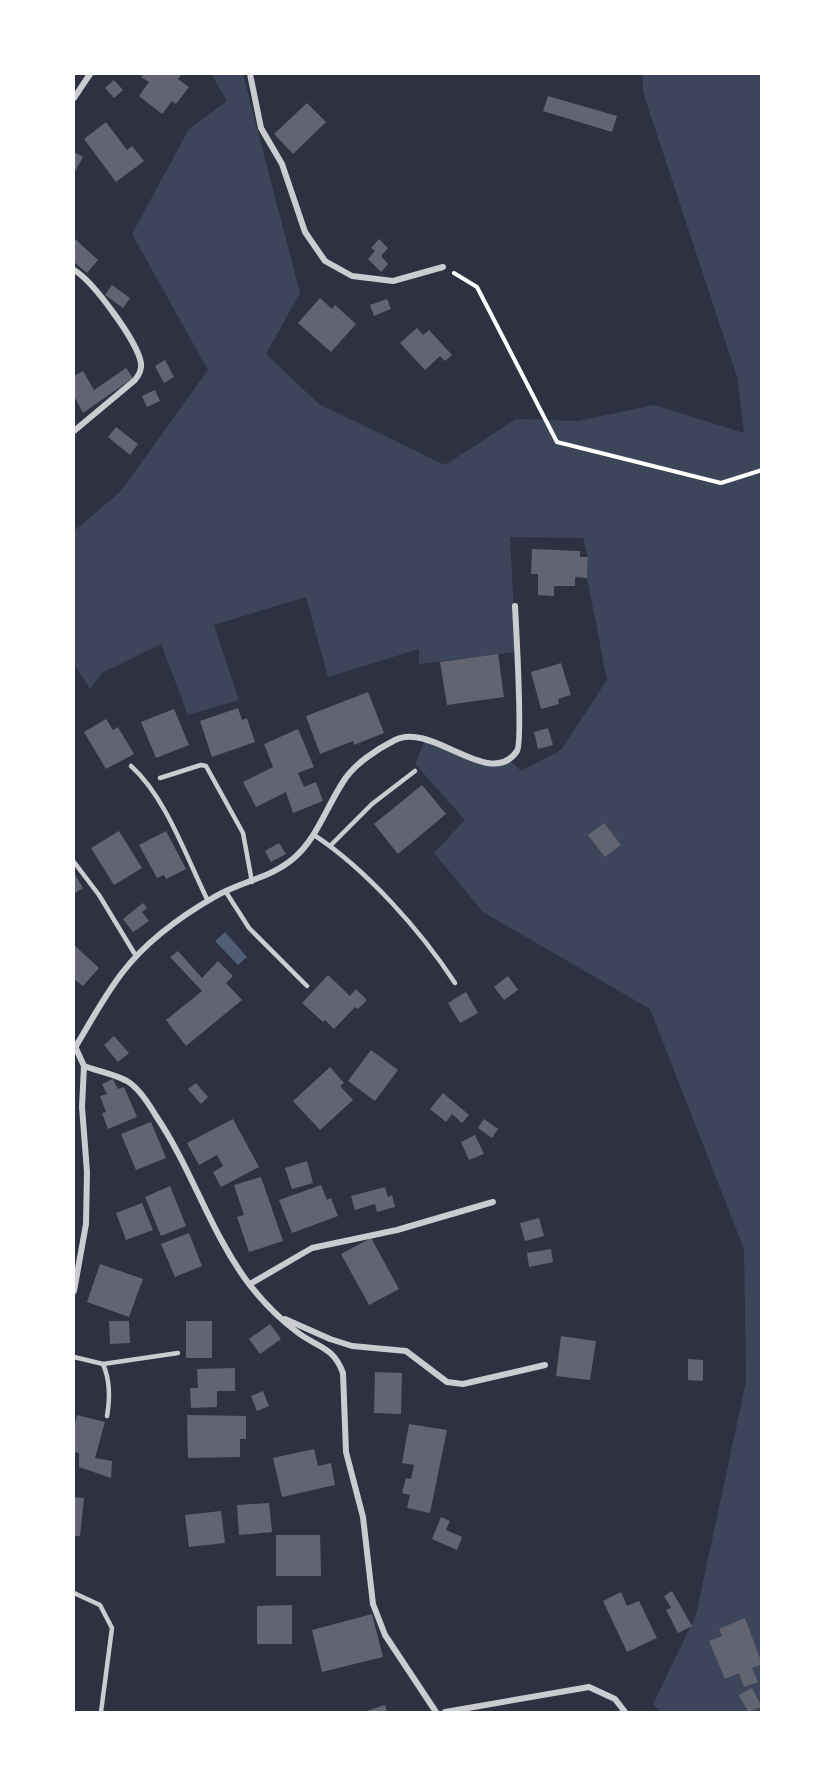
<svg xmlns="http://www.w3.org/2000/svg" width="835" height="1786" viewBox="0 0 835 1786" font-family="'Titillium Web',sans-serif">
  <rect width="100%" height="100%" fill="#2d3142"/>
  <path fill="#3c4559" d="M211,74H243L300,293L266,354L319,404L445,465L516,419L578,421L654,405L744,433L737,377L643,92V74H761V1712H660L653,1704L696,1615L746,1382L744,1249L650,1009L483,912L434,853L465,820L415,764L426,738L494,764L509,759L521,771L561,750L607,680L587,578L588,557L583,538L510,537L516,652L419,664V649L328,677L306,597L214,625L239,700L188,715L161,644L102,673L90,689L74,664V531L121,491L208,370L132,234L189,129L227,101Z"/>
  <path fill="#4f5d75" d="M225,932L247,957L238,965L215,941Z"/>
  <g fill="#626471">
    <path d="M144,74H182L178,79L189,87L176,104L172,101L162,114L139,96L149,82L141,77Z"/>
    <path d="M114,80L123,90L114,98L105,88Z"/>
    <path d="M548,96L617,116L612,132L543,111Z"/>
    <path d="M307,103L326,122L293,154L274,134Z"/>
    <path d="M106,122L127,150L132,146L144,161L116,182L84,139Z"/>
    <path d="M74,152L83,157L74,173Z"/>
    <path d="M74,238L98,260L87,273L74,262Z"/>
    <path d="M379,239L388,248L381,256L388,264L381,272L368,259L375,251L371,248Z"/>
    <path d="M112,285L130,298L123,308L105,295Z"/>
    <path d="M320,298L332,309L335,305L356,324L331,352L298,323Z"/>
    <path d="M387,299L391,309L374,316L370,305Z"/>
    <path d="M417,328L423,335L429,330L452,355L445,361L440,356L425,370L400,343Z"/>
    <path d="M165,360L174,377L164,383L155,366Z"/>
    <path d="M126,368L133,378L83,413L74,396V376L83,371L94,390Z"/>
    <path d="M155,390L160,401L147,407L142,396Z"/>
    <path d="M116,427L138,444L130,455L108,437Z"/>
    <path d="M532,549L580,551V557H588L587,578L575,577V586H554V596L538,595V574H531Z"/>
    <path d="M498,654L504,697L447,705L440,662Z"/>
    <path d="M561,663L571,695L558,699L559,704L541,709L531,672Z"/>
    <path d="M368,692L384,733L354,745L353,741L320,754L306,716Z"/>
    <path d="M238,708L242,720L247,718L255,742L212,757L200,721Z"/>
    <path d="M174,709L189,745L156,758L141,722Z"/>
    <path d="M106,719L113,730L118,727L134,754L106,769L84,732Z"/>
    <path d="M548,728L553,745L538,749L534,732Z"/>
    <path d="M298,729L314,767L298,773L304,787L316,782L323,801L293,813L286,792L256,807L243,782L273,767L264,744Z"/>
    <path d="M422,785L446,814L398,854L374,824Z"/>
    <path d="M604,823L621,845L605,857L588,835Z"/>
    <path d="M119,831L142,868L114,885L91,848Z"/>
    <path d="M166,831L186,869L166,879L164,875L157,878L139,845Z"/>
    <path d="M279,843L286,854L271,862L265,851Z"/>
    <path d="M74,873L83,888L74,894Z"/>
    <path d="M143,903L147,908L142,912L149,921L133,932L123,919Z"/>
    <path d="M74,945L99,968L83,986L74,979Z"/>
    <path d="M178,951L202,978L218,961L233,976L226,983L242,1000L186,1046L166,1020L202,991L170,957Z"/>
    <path d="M328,975L350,996L356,989L367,1000L358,1009L355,1007L334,1029L325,1020L323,1022L302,1003Z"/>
    <path d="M508,976L518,990L504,1000L494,987Z"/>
    <path d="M466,992L478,1013L460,1023L448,1003Z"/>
    <path d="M114,1036L129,1053L118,1062L104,1045Z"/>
    <path d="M371,1050L398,1070L375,1101L348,1081Z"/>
    <path d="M330,1067L344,1083L340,1086L353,1100L320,1130L293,1101Z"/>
    <path d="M113,1079L118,1089L124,1087L137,1117L108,1129L102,1113L106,1112L100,1096L107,1094L102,1084Z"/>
    <path d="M196,1083L208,1097L201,1104L188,1089Z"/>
    <path d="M443,1093L469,1115L462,1123L452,1114L446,1122L430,1109Z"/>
    <path d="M233,1119L259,1167L221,1187L213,1172L223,1166L217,1155L199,1165L187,1143Z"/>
    <path d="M484,1119L498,1129L492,1138L478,1128Z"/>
    <path d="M151,1122L166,1158L136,1170L121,1134Z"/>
    <path d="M475,1135L484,1154L469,1160L461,1142Z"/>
    <path d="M307,1161L313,1183L292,1189L285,1168Z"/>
    <path d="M261,1177L283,1241L249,1252L237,1217L244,1215L234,1185Z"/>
    <path d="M321,1185L327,1200L331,1198L338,1216L292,1233L279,1200Z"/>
    <path d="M170,1186L186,1226L161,1236L145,1197Z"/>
    <path d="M385,1187L388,1197L392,1195L395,1207L377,1212L375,1204L355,1210L351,1196Z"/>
    <path d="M142,1203L153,1230L126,1240L116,1213Z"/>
    <path d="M539,1218L544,1236L525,1241L520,1223Z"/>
    <path d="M189,1233L202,1266L175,1277L161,1244Z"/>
    <path d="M371,1238L399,1289L369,1305L341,1254Z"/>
    <path d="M551,1249L553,1262L529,1267L527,1253Z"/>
    <path d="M100,1264L143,1279L129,1317L87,1302Z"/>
    <path d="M109,1321H129L130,1343L110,1344Z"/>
    <rect x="186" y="1321" width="26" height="37"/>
    <path d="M270,1324L281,1339L260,1354L249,1339Z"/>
    <path d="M561,1336L596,1341L590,1380L556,1376Z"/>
    <path d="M688,1359L703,1360V1381L688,1380Z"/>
    <path d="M235,1368V1391H217V1407L191,1408L190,1388H198L197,1369Z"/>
    <path d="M375,1372L402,1373L401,1414L374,1413Z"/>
    <path d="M263,1391L269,1406L257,1411L251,1396Z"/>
    <path d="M77,1415L105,1422L95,1458L112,1461L111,1478L79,1467V1453L74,1452V1427Z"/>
    <path d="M187,1415L246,1416V1439H240V1457L188,1458Z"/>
    <path d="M409,1424L447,1430L430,1513L407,1508L410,1495L402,1493L406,1478L411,1479L414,1465L402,1463Z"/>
    <path d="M314,1449L318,1466L331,1463L335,1485L282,1497L273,1458Z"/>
    <path d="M74,1497L84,1498L80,1536H74Z"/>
    <path d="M269,1503L272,1532L239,1535L237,1505Z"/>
    <path d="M221,1511L225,1543L189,1547L185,1515Z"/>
    <path d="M441,1517L450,1521L446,1530L462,1537L457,1550L432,1539Z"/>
    <path d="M276,1535H320L321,1576H276Z"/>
    <path d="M672,1591L692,1626L678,1633L666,1610L671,1608L664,1596Z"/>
    <path d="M621,1592L627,1606L639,1601L657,1638L627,1652L603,1601Z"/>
    <path d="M292,1605V1644H257V1606Z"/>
    <path d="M372,1614L383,1657L322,1672L312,1630Z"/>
    <path d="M745,1618L762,1664L752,1668L758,1682L744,1687L739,1673L725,1679L709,1641L722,1636L719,1629Z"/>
    <path d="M752,1688L762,1707L748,1712L739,1695Z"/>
    <path d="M385,1705L387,1712H363Z"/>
  </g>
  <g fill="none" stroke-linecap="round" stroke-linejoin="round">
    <path stroke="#fff" stroke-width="4" d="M454,273L477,287L557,442L721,483L762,470"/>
    <g stroke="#caccd0" stroke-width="4.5">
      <path d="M131,766C166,797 187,859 208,901"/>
      <path d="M160,778L201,765L206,766L243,833L252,882"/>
      <path d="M314,835C366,869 421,931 455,983"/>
      <path d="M330,846L372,804L415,771"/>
      <path d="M74,862L99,895L136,956"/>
      <path d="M226,892L249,928L307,986"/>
      <path d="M74,1357L103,1364L178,1353"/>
      <path d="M103,1364C110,1380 110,1399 107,1416"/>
      <path d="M74,1593L100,1605L112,1628L101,1712"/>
    </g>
    <g stroke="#caccd0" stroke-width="6">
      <path d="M250,74L261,128L282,164L305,232L325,261L352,276L393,281L443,267"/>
      <path d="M74,98L90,74"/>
      <path d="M74,270C93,281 137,341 141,363C142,370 139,375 135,380L74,431"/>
      <path d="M76,1046C91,1021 105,995 122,973C147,940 181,916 216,896C242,881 271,878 294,858C317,838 326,808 343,782C353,765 377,749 395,740C432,721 490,791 517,751C523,742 516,627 515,606"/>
      <path d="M84,1066C97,1071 114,1074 127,1081C139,1088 149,1104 156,1116C192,1169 210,1232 249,1284C263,1302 279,1318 297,1332C318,1348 333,1346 343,1373L346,1452L363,1517L373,1604L385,1635L436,1712"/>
      <path d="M250,1284L312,1248L397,1230L493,1202"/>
      <path d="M74,1291L86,1224L87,1172L82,1107L84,1066L74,1044"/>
      <path d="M285,1319L330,1339L352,1346L406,1351L447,1382L463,1384L545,1365"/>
      <path d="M445,1712L589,1687L615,1699L625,1712"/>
    </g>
  </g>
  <rect width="835" height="1786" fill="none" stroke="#ffffff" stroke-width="150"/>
</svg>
